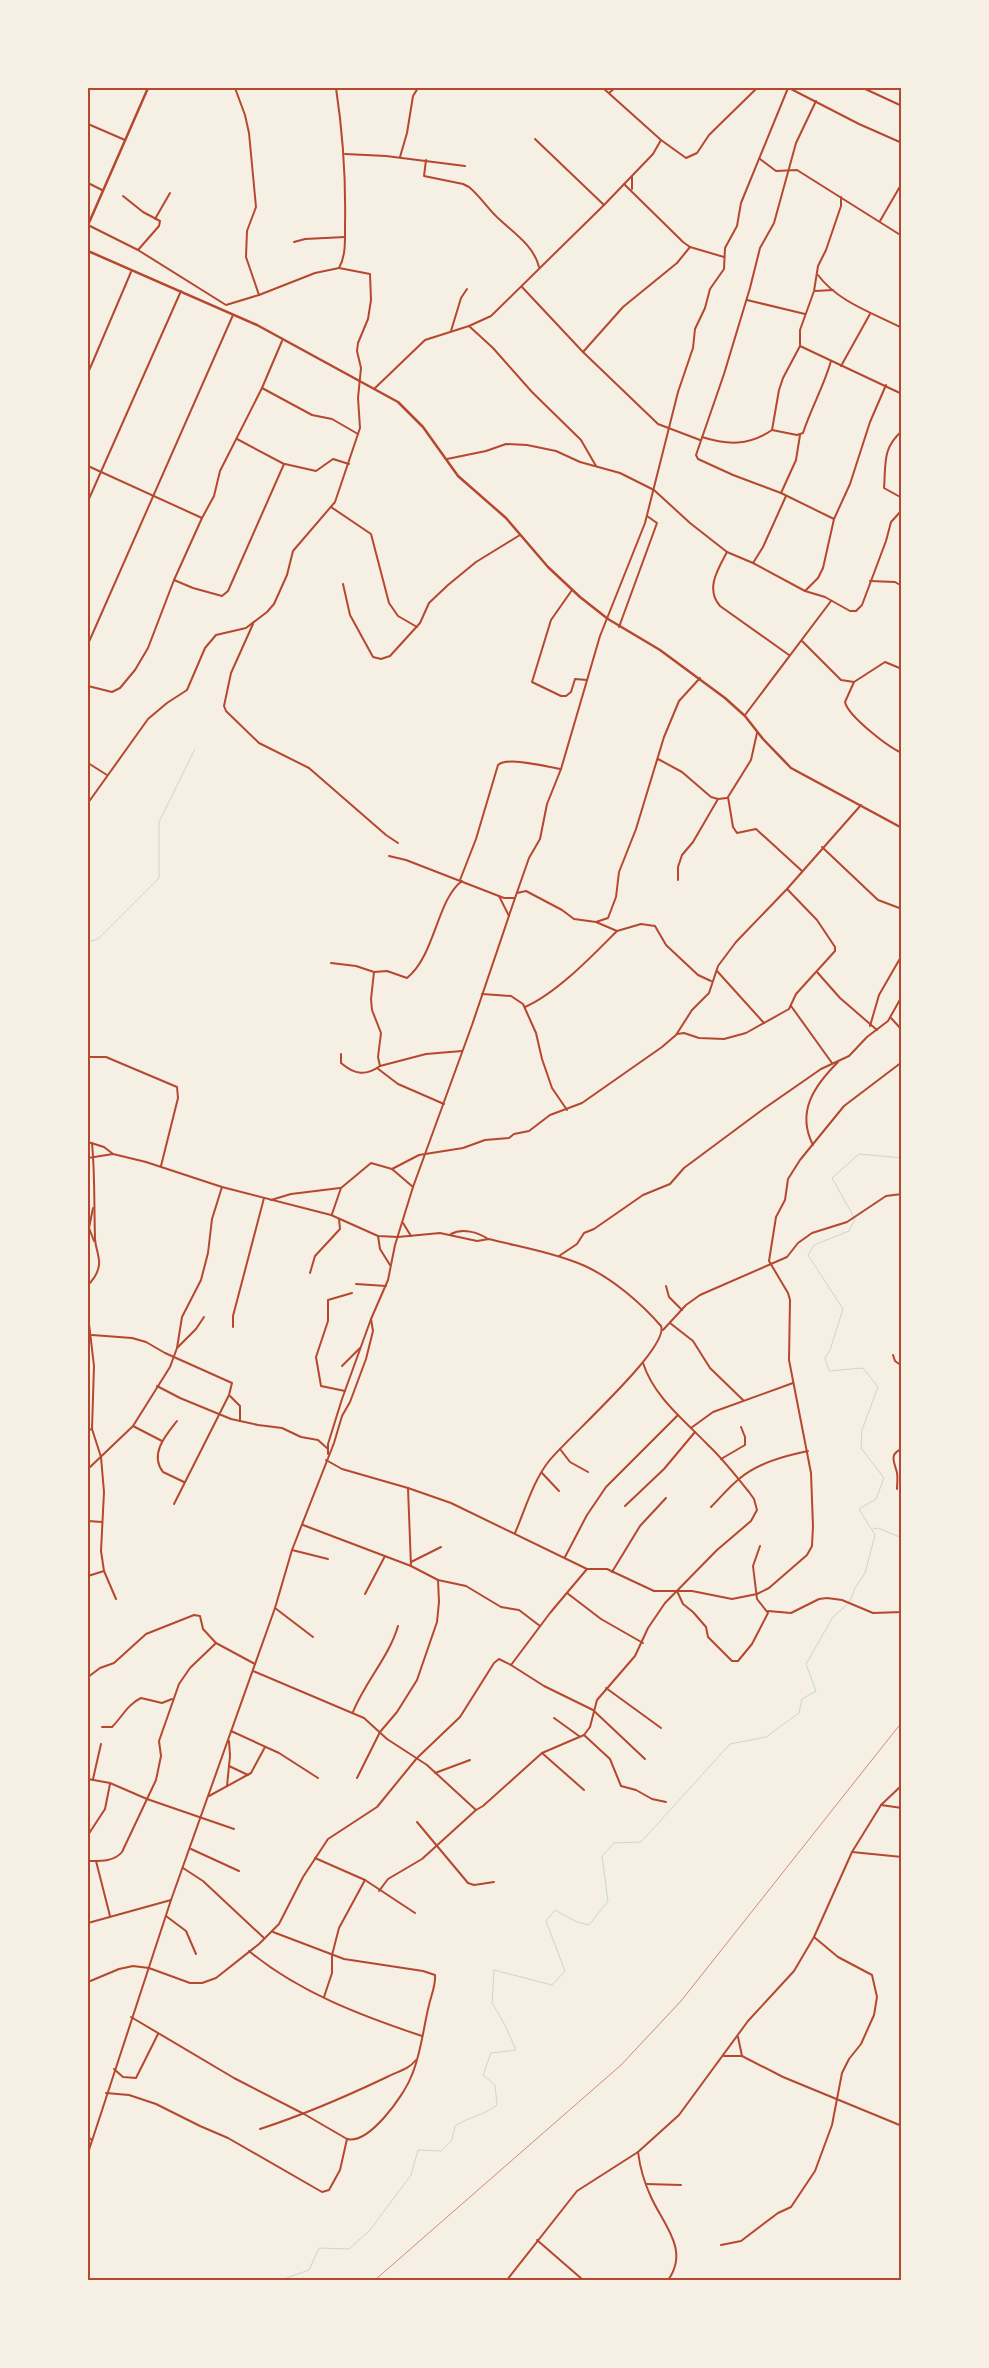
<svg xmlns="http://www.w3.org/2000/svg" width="989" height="2368" viewBox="0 0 989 2368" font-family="Jost,sans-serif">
  <rect width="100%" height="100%" fill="#f6efe4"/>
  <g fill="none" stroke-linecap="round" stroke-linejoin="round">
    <g stroke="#c9d6d2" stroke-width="1">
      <path d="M88,942L98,939L159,878V822L195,749"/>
      <path d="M873,1529L878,1528L902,1538"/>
      <path d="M281,2280L309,2270L319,2248L349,2249L370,2230L411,2175L418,2150L441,2151L452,2140L455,2126C469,2117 484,2115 497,2105L495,2085L483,2075L491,2053L516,2050L505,2025L492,2003L494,1970L552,1985L565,1971L546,1921L555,1910L577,1922L589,1925L608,1901L602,1856L614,1843L641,1842L730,1744L766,1737L799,1713L802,1699L816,1691L806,1664L833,1617L849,1603L855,1588L865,1573L875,1535L859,1509L876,1499L884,1478L861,1448L862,1430L878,1387L863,1368L829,1371L825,1358L830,1350L843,1309L808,1255L814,1245L849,1231L855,1219L832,1178L859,1154L902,1158"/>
    </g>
    <g stroke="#b5482f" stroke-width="2">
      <path d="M235,88L245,115L249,133L256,207L247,231L246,257L259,295"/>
      <path d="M603,88L661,140L686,158L697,153L709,135L757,88"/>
      <path d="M789,88L859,124L902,143"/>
      <path d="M863,88L902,106"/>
      <path d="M609,93L615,88"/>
      <path d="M816,101L796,143L774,223L760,248L750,288L724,374L696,455L698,459L733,475L781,493L834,519"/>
      <path d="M88,124L125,140"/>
      <path d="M535,139L604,205"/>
      <path d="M345,154L386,156L465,166"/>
      <path d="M400,157L407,133L413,96L418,88"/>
      <path d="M760,159L776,171L797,170L902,236"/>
      <path d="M426,160L424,176L463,184L469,187C480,196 488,209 499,219C514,233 534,246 539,267"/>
      <path d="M88,183L102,190"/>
      <path d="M624,184L683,242L690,247L724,257"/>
      <path d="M632,189V177"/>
      <path d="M123,196L143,212L160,221L159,226L138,250"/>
      <path d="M155,219L170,193"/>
      <path d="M880,221L902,183"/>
      <path d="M88,225L138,250L226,305L259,295L315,273L339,268C346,256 345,239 345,226C346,179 343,134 336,88"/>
      <path d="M294,242L305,239L345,237"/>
      <path d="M818,275C838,302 873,313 902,328"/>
      <path d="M522,287L583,352L658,424L700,440"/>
      <path d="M815,291L833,290"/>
      <path d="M747,300L805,314"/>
      <path d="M469,326L493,348L532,392L581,440L596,466"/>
      <path d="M451,331L461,298L467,289"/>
      <path d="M800,346L902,394"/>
      <path d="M583,352L623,307L677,263L690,247"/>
      <path d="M841,366L870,314"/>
      <path d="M88,373L131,272"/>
      <path d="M262,388L312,415L332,419L358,434"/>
      <path d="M374,389L425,340L469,326L491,316L604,205L653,154L661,140"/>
      <path d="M772,430L797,435L803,433C811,408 824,386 831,361"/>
      <path d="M902,431C882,448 886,464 884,488L902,498"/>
      <path d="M702,437C727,445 749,446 772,430L779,390L783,378L800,346V330L814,291L818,266L826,250L841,206V197"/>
      <path d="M447,459L486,451L506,444L527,445L556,451L580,462L620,473L654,490L690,523L727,552L753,563L805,591L825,597L850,611H856L862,605L886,541L891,522L902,510"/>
      <path d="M285,464L316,471L333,459L349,464"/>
      <path d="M88,466L202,518"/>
      <path d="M781,493L796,460L800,435"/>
      <path d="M88,501L181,291"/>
      <path d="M331,507L371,534L389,603L398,616L417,627"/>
      <path d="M727,552C718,569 705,589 720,606L789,655"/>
      <path d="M753,563L763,547L786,496"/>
      <path d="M174,580L193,588L222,596L228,591L284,464L237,439"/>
      <path d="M870,581L895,582L902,586"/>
      <path d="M343,584L350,615L373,657L381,659L390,656L420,623L429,603L448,585L476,562L520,535"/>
      <path d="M572,590L551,620L532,682L561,696H566L571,692L575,679L587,680"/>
      <path d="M805,591L818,578L823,568L834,519L850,484L870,422L886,385"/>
      <path d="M253,624L231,673L224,706L226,711L259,743L309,768L386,835L398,843"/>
      <path d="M619,627L657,523L647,516"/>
      <path d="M802,641L841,680L854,682L885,662L902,669"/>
      <path d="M88,644L233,315"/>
      <path d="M854,682L845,702C848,716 888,747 902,753"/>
      <path d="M88,686L112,692L120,688L135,670L148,648L174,580L202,518L214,496L220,471L262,388L282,341"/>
      <path d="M745,715L831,601"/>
      <path d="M757,733L751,760L728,797L733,827L737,833L756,829L802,871"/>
      <path d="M658,759L682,772L711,797L718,799L727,798"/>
      <path d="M88,763L107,775"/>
      <path d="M88,803L148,719L167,703L187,690L205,648L216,635L246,628L267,612L274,604L287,575L293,551L335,502L360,428L358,398L361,368L357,351L358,343L368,319L371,300L370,274L339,268"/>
      <path d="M822,847L878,900L902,909"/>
      <path d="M389,856L406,860L504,898H515"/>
      <path d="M460,880L476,839L498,765C508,756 547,767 561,769"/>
      <path d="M678,880V867L682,855L693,842L718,799"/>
      <path d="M517,893L526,891L562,910L574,919L596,922L617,931L641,924L655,926L666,945L698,975L711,981"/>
      <path d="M499,896L509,916"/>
      <path d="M596,922L608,918L616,897L619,872L636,829L664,737L679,701L700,678"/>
      <path d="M331,963L356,966L374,972L387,971L407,978C435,956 437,899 462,881"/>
      <path d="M717,971L764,1023"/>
      <path d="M374,972L371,999L372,1010L381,1033L378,1057L380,1066L426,1054L462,1051"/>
      <path d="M817,972L840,998L877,1030"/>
      <path d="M482,994L511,996L523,1004L536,1033L542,1059L552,1088L567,1110"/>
      <path d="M791,1006L832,1063"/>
      <path d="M525,1007C557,993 592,956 617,931"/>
      <path d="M891,1018L902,1030"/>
      <path d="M870,1026L879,995L902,955"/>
      <path d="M677,1034L684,1033L699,1038L724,1039L746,1033L789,1009L796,994L835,951V947L817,920L787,889"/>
      <path d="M341,1054V1063C355,1075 366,1076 380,1066"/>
      <path d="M88,1057H106L177,1087L178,1098L161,1166"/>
      <path d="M377,1068L398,1084L444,1104"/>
      <path d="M88,1142L104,1147L113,1154"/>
      <path d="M813,1145C796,1112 814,1086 838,1062"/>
      <path d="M88,1158L113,1154L146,1162L222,1187L331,1215L378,1236L398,1237L440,1233L477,1241L489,1239C520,1247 555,1253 585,1266C613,1279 641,1303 661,1326C670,1348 566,1439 549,1461C533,1481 525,1510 515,1533"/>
      <path d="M392,1169L419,1155L463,1148L485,1140L509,1138L514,1134L529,1131L550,1115L582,1103L662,1047L676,1035L692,1010L709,993L718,966L736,942L787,889L861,805"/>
      <path d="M271,1200L291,1194L340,1188"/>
      <path d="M93,1208L89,1228L94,1241"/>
      <path d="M332,1214L341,1188L371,1163L392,1169L413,1187"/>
      <path d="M403,1223L411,1236"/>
      <path d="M451,1234C462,1228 478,1232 488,1239"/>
      <path d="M378,1236L380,1249L390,1265"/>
      <path d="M559,1256L577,1244L584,1233L594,1229L643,1195L670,1184L684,1168L762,1110L821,1069L849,1056L867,1037L888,1021L902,996"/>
      <path d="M310,1273L315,1256L340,1229L339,1219"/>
      <path d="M356,1284L386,1286"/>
      <path d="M88,1285C93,1280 98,1273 99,1265C100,1256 95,1247 95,1238C94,1206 95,1175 92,1143"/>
      <path d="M666,1286L669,1297L682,1310"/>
      <path d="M88,1315L94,1366L92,1429L101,1457L104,1492L101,1551L104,1571L116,1599"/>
      <path d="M670,1323L693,1341L710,1368L743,1400"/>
      <path d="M233,1327V1316L264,1198"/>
      <path d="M663,1330L686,1305L700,1295L787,1257L798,1243L812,1233L847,1222L886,1196L902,1194"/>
      <path d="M92,1335L132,1338L146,1342L165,1353L232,1383L229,1395L174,1504"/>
      <path d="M177,1348L196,1329L204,1317"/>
      <path d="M893,1355L895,1361L902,1366"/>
      <path d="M342,1366L360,1348"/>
      <path d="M157,1386L180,1398L231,1419L258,1425L282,1428L301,1437L318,1440L328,1449"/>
      <path d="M345,1391L321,1386L316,1357L328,1321V1300L352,1293"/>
      <path d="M230,1396L240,1406V1421"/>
      <path d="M177,1421C166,1435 149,1454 163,1472L184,1482"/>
      <path d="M133,1426L162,1441"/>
      <path d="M691,1428L713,1412L793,1383"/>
      <path d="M88,1430L92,1429"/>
      <path d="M560,1449L570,1462L588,1472"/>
      <path d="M328,1454V1444L342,1399L371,1319"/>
      <path d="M721,1459L745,1445V1437L741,1427"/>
      <path d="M326,1460L342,1469L408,1488L451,1503L587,1569H607L654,1591H692L732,1599L757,1594L769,1588L807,1555L812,1546L813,1526L811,1473L789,1360L790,1300L788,1293L769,1261L776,1217L785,1200L788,1179L800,1160L844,1106L902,1062"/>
      <path d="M88,1469L133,1426L170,1367L177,1348L182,1317L201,1280L208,1253L212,1219L222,1187"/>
      <path d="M542,1473L559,1491"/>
      <path d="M408,1488L411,1566"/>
      <path d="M897,1489C897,1484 898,1478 897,1473C895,1463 888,1454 902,1449"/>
      <path d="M625,1506L664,1469L695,1432"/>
      <path d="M711,1507C720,1498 729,1487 739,1479C758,1463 784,1456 808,1451"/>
      <path d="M88,1521L102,1522"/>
      <path d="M303,1525L411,1566L438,1580L439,1602L437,1622L417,1680L397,1712L380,1732L357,1778"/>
      <path d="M292,1550L328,1559"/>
      <path d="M565,1557L587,1515L606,1487L678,1415"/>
      <path d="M411,1562L441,1547"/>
      <path d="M612,1572L640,1526L666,1498"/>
      <path d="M88,1576L104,1571"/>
      <path d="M438,1580L466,1586L501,1607L519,1610L540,1626"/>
      <path d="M677,1591L683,1604L693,1612L706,1627L708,1637L732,1661H738L752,1644L768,1613L757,1599L753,1566L760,1546"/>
      <path d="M567,1593L601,1619L643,1643"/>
      <path d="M365,1594L385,1556"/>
      <path d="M275,1608L313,1637"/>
      <path d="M768,1611L791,1613L819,1599L827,1598L842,1600L873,1613L902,1612"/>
      <path d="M511,1665L544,1686L593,1710L645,1759"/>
      <path d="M253,1671L364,1718L387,1739L427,1765L476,1810L483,1806L542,1753L584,1735L590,1727L597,1700L635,1656L648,1628L665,1603L717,1550L751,1521L757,1510L754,1499L749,1492C736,1476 723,1459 708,1445C684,1420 654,1397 643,1363"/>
      <path d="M88,1677L100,1668L114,1663L146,1634L194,1615L200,1616L203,1629L216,1643L255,1664"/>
      <path d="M606,1688L661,1728"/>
      <path d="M353,1712C365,1682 389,1657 398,1626"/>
      <path d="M554,1718L579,1736"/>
      <path d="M102,1727H112C122,1717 128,1704 141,1698L162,1703L172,1699"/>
      <path d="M231,1731L279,1753L318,1778"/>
      <path d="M584,1735L610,1759L621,1786L636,1790L652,1799L666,1802"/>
      <path d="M542,1753L584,1790"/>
      <path d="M229,1766L248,1775"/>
      <path d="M435,1773L470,1760"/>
      <path d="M88,1779L110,1783L147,1799L234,1829"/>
      <path d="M93,1779L101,1744"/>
      <path d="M227,1786L230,1756L229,1741"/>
      <path d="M209,1796L251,1773L265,1747"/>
      <path d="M881,1805L902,1808"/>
      <path d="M417,1822L468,1883L474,1885L494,1882"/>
      <path d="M88,1835L105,1809L110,1784"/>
      <path d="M191,1849L239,1871"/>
      <path d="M852,1852L902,1857"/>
      <path d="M315,1858L365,1880L415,1913"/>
      <path d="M88,1861C99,1861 114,1862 122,1852L156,1780L161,1756L159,1741L179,1684L190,1668L216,1643"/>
      <path d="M96,1861L110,1916"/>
      <path d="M183,1868L203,1881L264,1938"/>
      <path d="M379,1891L388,1879L422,1859L476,1810"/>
      <path d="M166,1916L186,1931L196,1954"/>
      <path d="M88,1923L171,1900"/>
      <path d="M249,1951C298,1992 362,2016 422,2036"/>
      <path d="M88,1982L119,1969L133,1966L149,1968L190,1983H202L216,1978L259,1944L279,1924L303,1877L328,1839L377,1807L417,1758L460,1717L494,1663L499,1659L511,1665L550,1613L587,1569"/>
      <path d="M324,1997L332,1973V1955L339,1928L365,1880"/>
      <path d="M131,2017L234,2078L304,2114L347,2139C369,2145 404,2095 411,2077C421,2055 423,2029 429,2005C431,1996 436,1985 435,1975L423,1971L344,1959L273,1932"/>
      <path d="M738,2037L742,2056"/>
      <path d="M724,2056H742L783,2077L902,2126"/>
      <path d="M114,2069L123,2077L136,2078L158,2034"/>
      <path d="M106,2093L129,2095L156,2104L200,2126L228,2138L322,2192L329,2190L340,2170L347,2139"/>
      <path d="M260,2129C303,2115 345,2097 387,2077C398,2071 408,2070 416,2060"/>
      <path d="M88,2137L92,2140"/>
      <path d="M638,2152C640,2168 644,2182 651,2197C663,2224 690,2250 668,2280"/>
      <path d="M88,2153L171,1900L275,1608L292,1550L334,1443L342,1416L350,1402L366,1359L373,1331L371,1319L388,1280L395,1245L413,1187L472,1025L515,898L529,858L540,839L547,804L561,769L600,636L645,523L678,392L693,348L695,329L705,308L710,289L724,269L725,248L737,226L741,203L788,88"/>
      <path d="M646,2184L681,2185"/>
      <path d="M537,2240L583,2280"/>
      <path d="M721,2245L741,2241L778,2213L791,2207L815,2171L832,2125L842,2073L849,2059L861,2044L874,2015L877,1997L872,1975L838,1957L814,1937"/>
      <path d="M507,2280L577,2191L638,2152L679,2115L748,2021L794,1971L814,1937L852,1852L881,1805L902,1785"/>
    </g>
    <g stroke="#b5482f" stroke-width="2.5">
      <path d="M88,225L148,88"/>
      <path d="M88,251L257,325L398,402L423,427L458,476L506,518L548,567L580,597L608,619L660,650L725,698L745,716L763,739L791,768L902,828"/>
    </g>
    <path stroke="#cf8b77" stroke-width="1" d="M375,2280L621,2065L681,2001L902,1722"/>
  </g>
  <rect width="989" height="2368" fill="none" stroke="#f6efe4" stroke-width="178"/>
  <rect x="89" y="89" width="811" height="2190" fill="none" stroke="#b5482f" stroke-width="2"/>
</svg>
